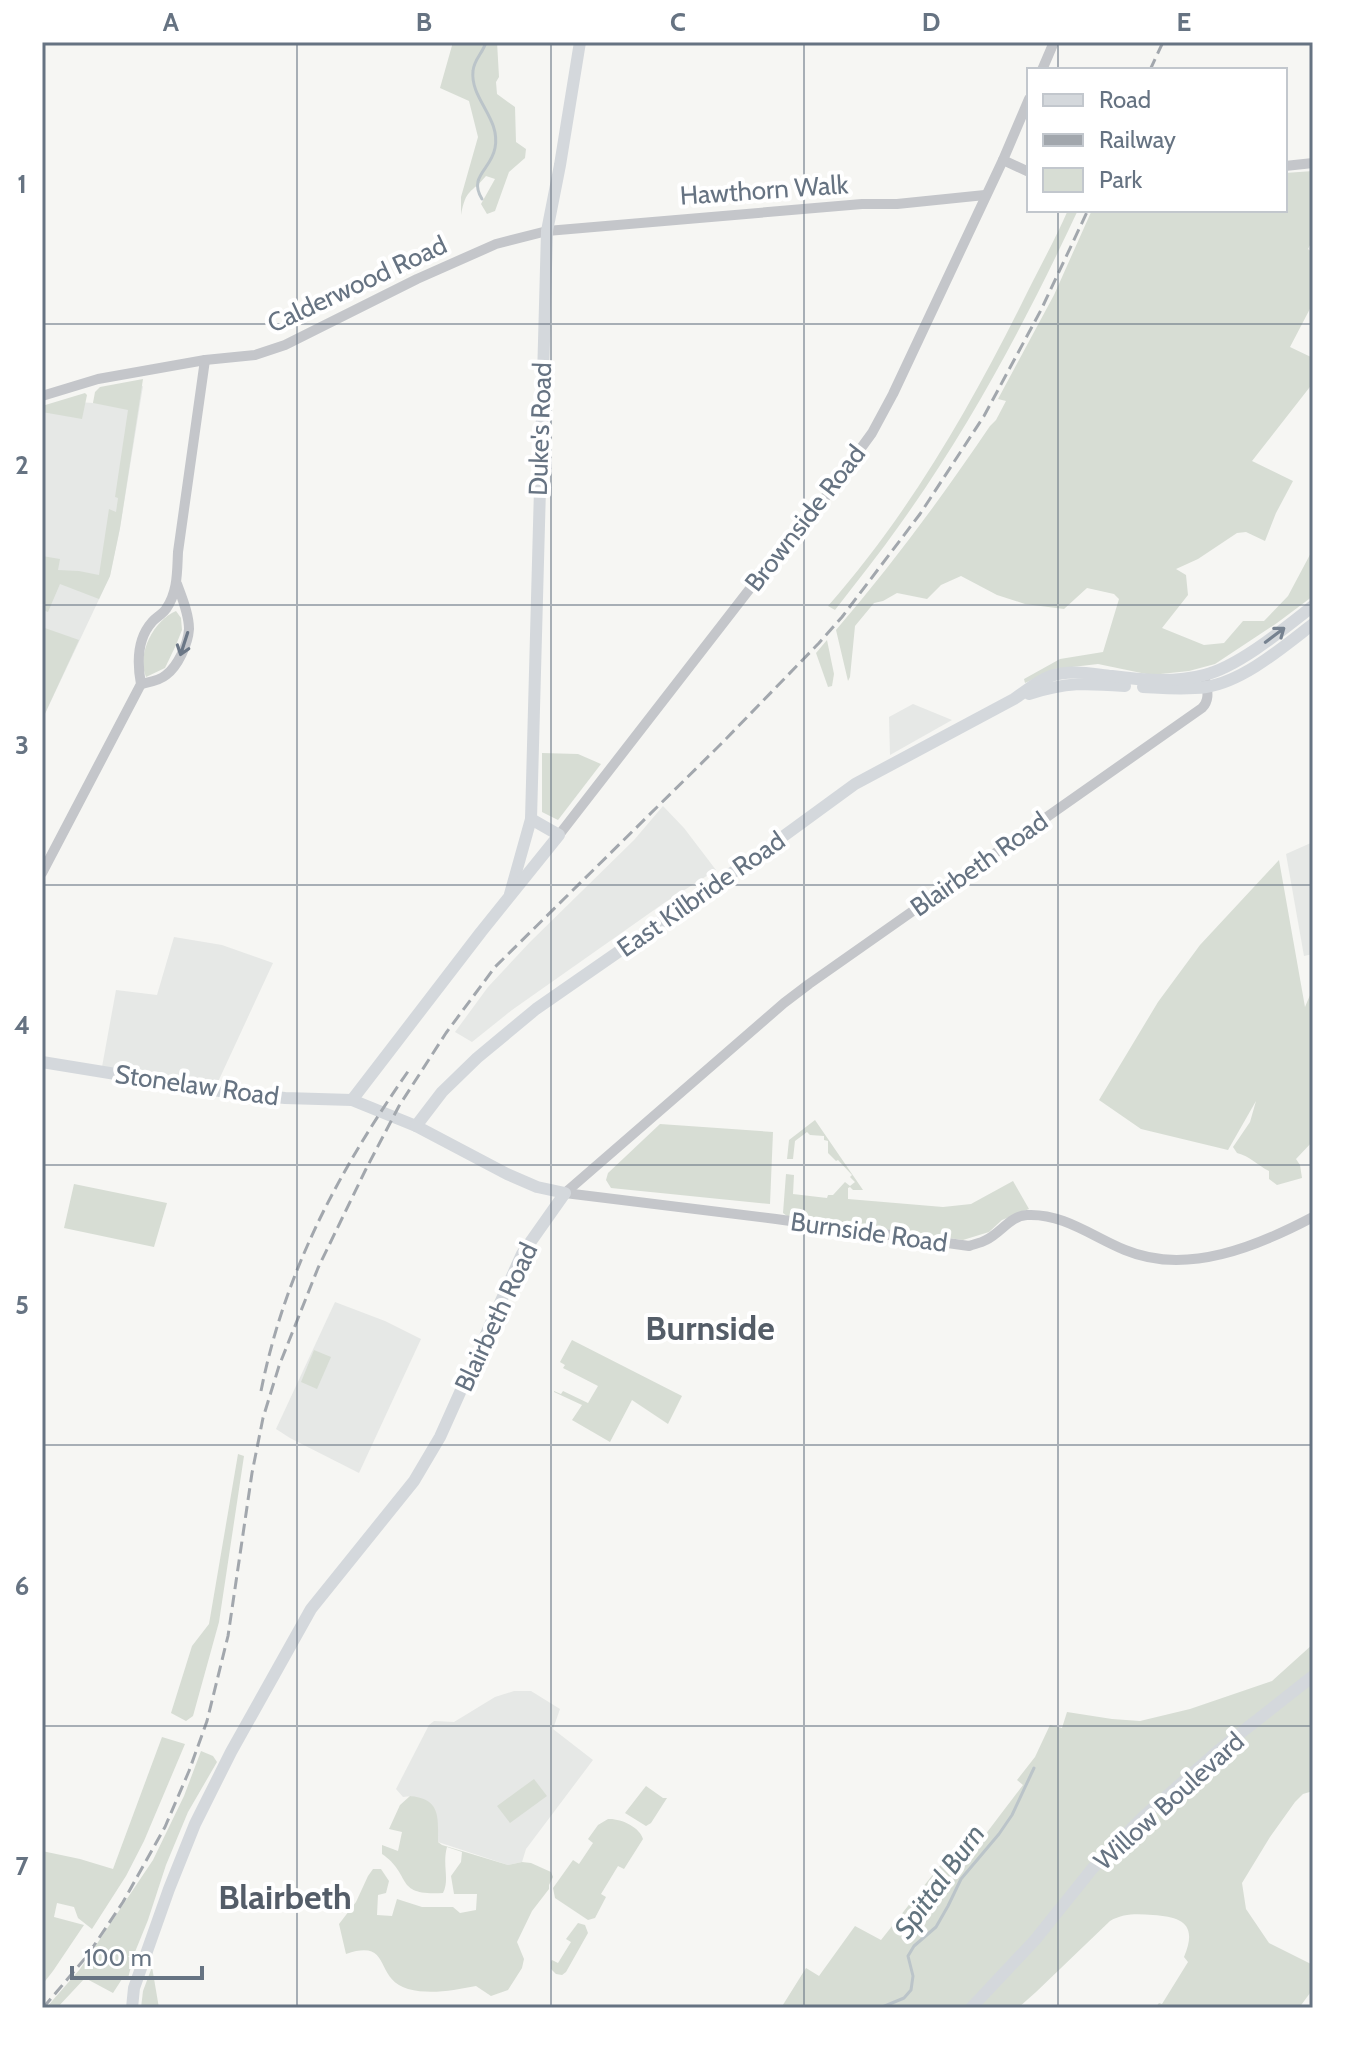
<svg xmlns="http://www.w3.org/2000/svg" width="1355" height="2050" viewBox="0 0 1355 2050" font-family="Cabin,sans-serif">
  <rect width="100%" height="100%" fill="#f6f6f3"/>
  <g fill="#e6e8e6">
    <path d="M143,386L120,528L110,576L42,720V406L78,402L93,403L95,397Z"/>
    <path d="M913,704L952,720L890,755L889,717Z"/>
    <path d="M663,806L684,828L716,870L664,903L512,1010L472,1042L455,1032L488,987L530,942L634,840Z"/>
    <path d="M1313,842V954L1304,956L1286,854Z"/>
    <path d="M174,937L222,945L273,963L217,1084L102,1067L116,990L157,995Z"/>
    <path d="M335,1302L385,1321L421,1339L359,1473L290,1438L276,1429Z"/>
    <path d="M514,1691H531L560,1709L553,1729L593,1760L526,1849L522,1862L508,1865L438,1842L412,1796L403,1797L396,1789L429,1725L434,1721L454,1722L495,1697Z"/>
  </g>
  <g fill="#d7ddd4">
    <path d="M453,42H497L499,77L496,82L497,94L515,107L516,142L526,149L525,158L509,172L495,211L487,214L481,204L495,179L486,176C471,194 466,188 461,215V197L478,137L469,101L440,88Z"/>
    <path d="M1313,171V239L1308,249L1313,253V303L1290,347L1313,358V383L1252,461L1293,481L1276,513L1265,541L1246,532L1237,533L1198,559L1176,569L1186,575L1188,595L1162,628L1204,645L1224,643L1243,621H1264L1288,596L1313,549V596L1277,623L1215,664L1189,671L1151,675L1098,664L1055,669L1025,683L1024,679L1060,659L1103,652L1119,599L1114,594L1087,588L1064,609L1025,604L997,595L961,576L941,585L927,599L897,593L883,601L874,603L855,626L850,677L848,681L836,630C892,565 942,497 990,426L996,420L1006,401L998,399L1054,295L1092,210H1285V173Z"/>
    <path d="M1068,210H1078C1027,319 971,425 901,523C880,553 857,581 835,610L828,606C908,515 968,411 1022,303C1037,272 1054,242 1068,210Z"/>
    <path d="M143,379L120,528L110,576L99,599L60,584L48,612L42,610V556L60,559L58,570L79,571L99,575L109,509L116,512L118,498L115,497L128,410L93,403L95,392L100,387Z"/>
    <path d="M85,393L87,395L82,419L42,412V406Z"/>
    <path d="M176,611L181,618L182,630L176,645L165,668L146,677C136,654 154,620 176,611Z"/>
    <path d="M42,627L79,640L42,720Z"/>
    <path d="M827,640L834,674L832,686L828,687L816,653Z"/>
    <path d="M542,753L578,754L601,764L558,820L542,812Z"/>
    <path d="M1279,860L1305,1007L1313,988V1141L1296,1159L1300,1165L1302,1178L1277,1185L1269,1179V1171C1257,1165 1250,1156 1237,1153L1233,1147L1250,1122L1256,1101L1228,1150L1141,1129L1099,1100L1158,1002L1200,945Z"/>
    <path d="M815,1120L863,1190H853L850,1187L848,1188V1199L943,1207L971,1204L1013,1181L1029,1209L1002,1220L989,1232L963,1240L787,1216L783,1213L786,1174L794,1175L793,1194L827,1198L828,1195H833L845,1182L850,1186L855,1182L850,1177L852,1175L838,1160L836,1161L828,1153V1141L824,1140V1136L810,1135L807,1132L795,1141L793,1159H787L789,1140Z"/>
    <path d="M660,1124L773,1132L770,1204L611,1188L606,1180L608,1173Z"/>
    <path d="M74,1184L167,1203L154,1247L64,1228Z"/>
    <path d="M572,1340L682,1396L668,1424L632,1400L610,1442L572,1420L582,1405L554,1392V1391L561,1394L563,1391L588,1403L598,1386L563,1368L565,1365L560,1362Z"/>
    <path d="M314,1350L331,1357L317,1389L301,1382Z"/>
    <path d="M238,1454L244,1456L219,1622L193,1716L186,1721L171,1713L192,1646L209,1624Z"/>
    <path d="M1313,1644V1791L1303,1794L1295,1802L1270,1837L1242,1883L1246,1909L1269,1943L1313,1965V1989L1299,2008H1155L1159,2003L1162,2004L1188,1962L1184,1957C1198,1924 1182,1917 1153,1915C1137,1914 1124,1913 1110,1921L1036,1992L1018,2008H781L806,1968L819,1976L855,1926L881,1940L946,1858L952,1863L948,1873L953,1877L1023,1785L1017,1780L1035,1757L1050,1725L1062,1728L1067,1712L1112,1719L1140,1721L1190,1709L1272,1681Z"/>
    <path d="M162,1737L185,1744L144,1841L126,1876L92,1929L78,1918L74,1907L57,1903L54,1917L84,1925L53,1971L42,1985V1851L80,1859L113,1869Z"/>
    <path d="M201,1751L213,1756L217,1762L188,1812L166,1865L148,1920L135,1952L128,1978L122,1979L113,1993L85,1978L57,2008H46L80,1969L153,1860L184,1796Z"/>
    <path d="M534,1779L547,1796L510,1823L497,1806Z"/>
    <path d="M646,1786L663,1798H667L651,1823L646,1826L625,1813Z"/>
    <path d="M410,1796C441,1799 438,1817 438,1842L442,1845L508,1865L522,1862L531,1863L551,1872L553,1877L549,1885V1889L532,1911L517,1942L524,1959L522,1968L508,1990L491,1996L476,1986C454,1990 431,1995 408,1989C373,1979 393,1938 346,1954L339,1924L356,1902L368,1876L373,1869H381L389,1881L386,1893L378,1895L377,1915L392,1916L397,1899L422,1907H453L460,1913L476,1910L477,1894H454L451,1876L461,1862L462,1852L447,1847C442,1865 450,1879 443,1893C393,1896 413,1875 382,1854V1845L398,1851L402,1832L389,1829L400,1805Z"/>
    <path d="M608,1819C620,1818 640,1827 643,1839L624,1869L618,1866L601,1894L606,1897L595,1918L588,1920L555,1898L553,1888L573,1860L579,1864L593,1843L588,1839L598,1825Z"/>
    <path d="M578,1923L585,1925L588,1933L566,1972L562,1975L556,1974L551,1969V1962L552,1960L558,1963L571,1942L566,1939Z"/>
    <path d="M152,1967L159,2008H141L143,1991Z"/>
  </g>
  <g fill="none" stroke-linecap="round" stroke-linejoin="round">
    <g stroke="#bbc4c9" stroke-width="3">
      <path d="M482,199C468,176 491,170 495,148C501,118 470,99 473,71C474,59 483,53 486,42"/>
      <path d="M880,2008L904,1998L911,1990L913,1976L908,1956L914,1946L936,1927L948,1906L961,1879L999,1834L1012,1815L1034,1768"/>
    </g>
    <g stroke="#c4c6ca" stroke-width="10">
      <path d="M1042,70L1054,42"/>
      <path d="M1003,160L1029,172"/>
      <path d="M1285,166L1313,163"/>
      <path d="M42,396L98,379L205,360L255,355L285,345L417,279L496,244L547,231L862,204H897L985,195"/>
      <path d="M141,684C149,682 159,681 166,675C178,666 188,644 189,629C189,614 182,598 177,584"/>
      <path d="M559,835L752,586L821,503L872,433L893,394L1003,160L1029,99"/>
      <path d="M42,873L141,684C137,663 137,639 152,622C156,617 163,614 166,609C178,592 177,571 178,552L205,360"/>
      <path d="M565,1193L784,1003L809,984L1202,708C1209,701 1208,693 1206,682"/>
      <path d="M565,1193L776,1219L969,1246C974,1244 981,1243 986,1240C1001,1233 1010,1216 1027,1215C1063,1213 1093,1237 1125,1250C1187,1276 1258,1246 1313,1217"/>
    </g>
    <g stroke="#d4d8dc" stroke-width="12">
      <path d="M1143,687C1164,688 1185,690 1206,687C1244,681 1283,647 1313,624"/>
      <path d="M1029,694C1067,682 1085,683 1125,686"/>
      <path d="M510,894L531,819L547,231L560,165L580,42"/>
      <path d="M42,1062L220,1091L285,1098L352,1100L416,1126L507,1174L537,1187L565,1193L522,1254L440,1437L414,1481L311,1609L231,1752L195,1824L169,1889L134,1988L132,2008"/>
      <path d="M352,1100L481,932L559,835L531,819"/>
      <path d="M416,1126L442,1092L477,1058L536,1009L755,857L855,784L1014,699C1026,691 1037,681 1051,676C1070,669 1092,674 1112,676C1141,680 1174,683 1204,675C1238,667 1285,628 1313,606"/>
      <path d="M971,2008L1035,1940L1092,1869L1143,1817L1219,1750L1313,1676"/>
    </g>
    <g stroke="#a2a7ad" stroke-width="3" stroke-dasharray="12 6" stroke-linecap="butt">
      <path d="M1150,70L1163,42"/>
      <path d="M261,1391C285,1270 340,1169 409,1070"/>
      <path d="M43,2008L87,1956L123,1902L165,1827L189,1771L207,1721L228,1636L252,1473L263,1418L279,1366L318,1268L366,1169L399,1106L446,1033L495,967L722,743L819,643L842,617L920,514L984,416L1041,310L1088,210"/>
    </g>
  </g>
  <defs><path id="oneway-shaft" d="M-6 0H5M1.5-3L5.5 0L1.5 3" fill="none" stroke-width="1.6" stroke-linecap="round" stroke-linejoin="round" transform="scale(2)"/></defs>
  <use stroke="#768290" href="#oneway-shaft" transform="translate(1275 635) rotate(-37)"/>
  <use stroke="#6b7786" href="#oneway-shaft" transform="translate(184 644) rotate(108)"/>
  <path fill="none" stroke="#667382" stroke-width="2" stroke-opacity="0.55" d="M297,42V2008M551,42V2008M804,42V2008M1058,42V70M1058,210V2008M42,324H1313M42,605H1313M42,885H1313M42,1165H1313M42,1445H1313M42,1726H1313"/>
  <g text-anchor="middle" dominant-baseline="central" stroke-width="8" stroke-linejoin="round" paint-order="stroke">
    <g font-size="26" fill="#667382" stroke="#fff">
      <text transform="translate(764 190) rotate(-4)">Hawthorn Walk</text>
      <text transform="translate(357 284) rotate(-25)">Calderwood Road</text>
      <text transform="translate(540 429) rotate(-88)">Duke's Road</text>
      <text transform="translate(805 518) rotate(-52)">Brownside Road</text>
      <text transform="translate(979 864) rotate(-35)">Blairbeth Road</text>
      <text transform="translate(701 894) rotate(-35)">East Kilbride Road</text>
      <text transform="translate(197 1085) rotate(8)">Stonelaw Road</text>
      <text transform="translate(869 1232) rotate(8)">Burnside Road</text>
      <text transform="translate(496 1317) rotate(-65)">Blairbeth Road</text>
      <text transform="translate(1169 1801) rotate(-42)">Willow Boulevard</text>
    </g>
    <g font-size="28" font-style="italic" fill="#62747f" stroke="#fff">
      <text transform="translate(939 1881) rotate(-54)">Spittal Burn</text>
    </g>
    <g font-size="34" font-weight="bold" fill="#545d68" stroke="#fff">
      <text x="710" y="1328">Burnside</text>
      <text x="285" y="1897">Blairbeth</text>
    </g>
  </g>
  <rect width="1355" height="2050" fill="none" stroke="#ffffff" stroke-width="88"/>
  <rect x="1027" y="68" width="260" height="144" fill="#ffffff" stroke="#c2c7cd" stroke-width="2"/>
  <rect x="1043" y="94" width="40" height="12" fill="#d4d8dc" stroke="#c2c7cd" stroke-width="2"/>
  <text x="1099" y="108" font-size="24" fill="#667382">Road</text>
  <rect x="1043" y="134" width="40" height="12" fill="#a2a7ad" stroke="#c2c7cd" stroke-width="2"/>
  <text x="1099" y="148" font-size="24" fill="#667382">Railway</text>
  <rect x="1043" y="168" width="40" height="24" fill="#d7ddd4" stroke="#c2c7cd" stroke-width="2"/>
  <text x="1099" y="188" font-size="24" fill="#667382">Park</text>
  <path d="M72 1966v12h130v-12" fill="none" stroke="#667382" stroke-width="4"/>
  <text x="84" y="1966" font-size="24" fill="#667382" stroke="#ffffff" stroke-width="6" paint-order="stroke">100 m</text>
  <rect x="44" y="44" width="1267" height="1962" fill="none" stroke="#667382" stroke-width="3"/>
  <g font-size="26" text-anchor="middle" font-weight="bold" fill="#667382">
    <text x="171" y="31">A</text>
    <text x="424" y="31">B</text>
    <text x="678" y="31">C</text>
    <text x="931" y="31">D</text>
    <text x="1184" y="31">E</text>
    <text x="22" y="193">1</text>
    <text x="22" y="474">2</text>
    <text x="22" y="754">3</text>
    <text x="22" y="1034">4</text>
    <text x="22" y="1314">5</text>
    <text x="22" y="1595">6</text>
    <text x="22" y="1875">7</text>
  </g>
</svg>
